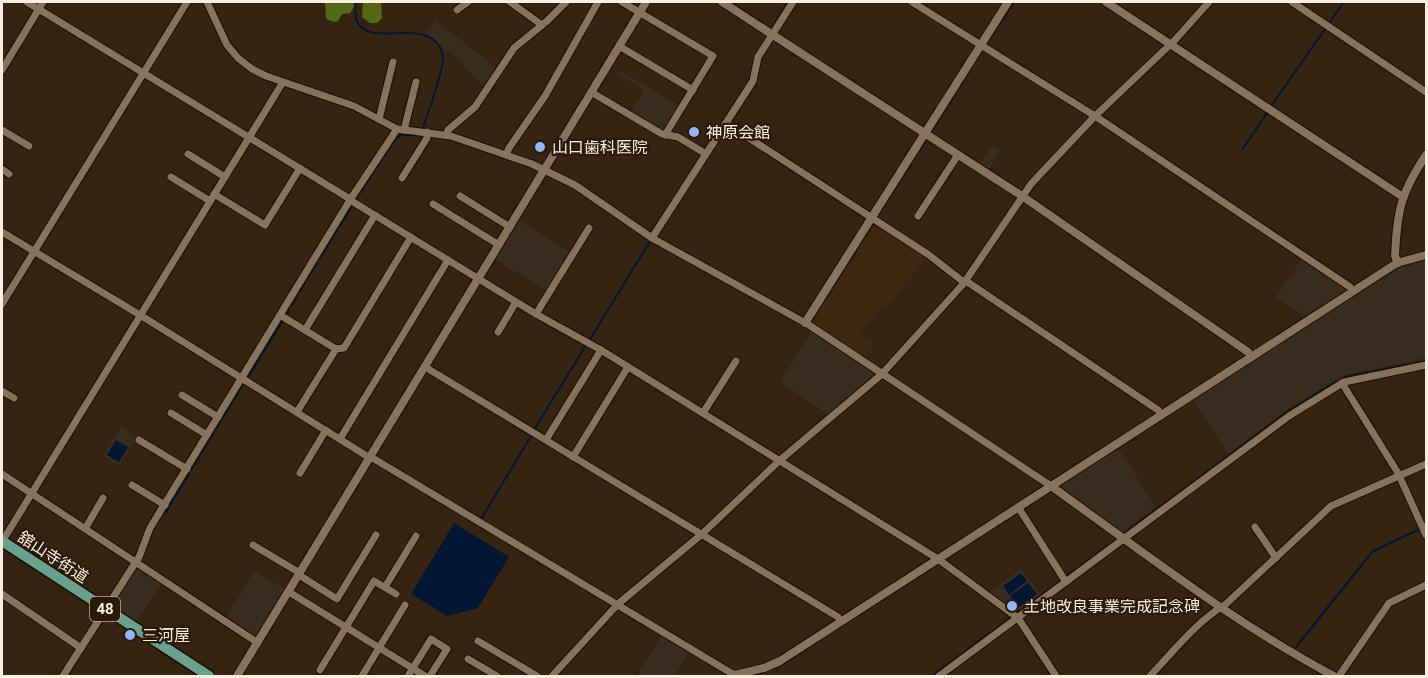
<svg xmlns="http://www.w3.org/2000/svg" width="1428" height="678" viewBox="0 0 1428 678" font-family="Roboto,'Noto Sans JP',sans-serif">
  <rect width="100%" height="100%" fill="#352412"/>
  <path fill="#3f2811" d="M876,223L927,257L886,308L883,306L860,332L875,343L865,358L813,324L812,322Z"/>
  <g fill="#392d1f">
    <path d="M435,20L497,68L484,87L451,52L444,49L436,40L426,33Z"/>
    <path d="M619,70L680,106L664,132L631,112L644,90L617,74Z"/>
    <path d="M992,145L1001,150L989,170L980,164Z"/>
    <path d="M519,220L571,253L547,291L495,259Z"/>
    <path d="M1302,259L1347,289V291L1306,317L1276,297Z"/>
    <path d="M1426,259V358L1344,375L1285,411L1228,454L1193,400L1399,267Z"/>
    <path d="M812,331L876,374V376L830,416L780,382Z"/>
    <path d="M121,427L137,437L119,466L103,456Z"/>
    <path d="M1118,448L1156,507L1122,532L1060,488V485Z"/>
    <path d="M136,565L163,582L135,624L110,607Z"/>
    <path d="M1021,569L1040,594L1016,612L989,592Z"/>
    <path d="M254,571L285,589L256,638L225,619Z"/>
    <path d="M662,635L689,652L676,673L682,676H637Z"/>
  </g>
  <g fill="#526916">
    <path d="M325,2H357L350,13L342,14L338,21L334,22L326,19Z"/>
    <path d="M363,2H381L382,18L377,23H370L362,17Z"/>
  </g>
  <g fill="#001633">
    <path d="M116,440L128,447L119,462L107,455Z"/>
    <path d="M454,523L509,557L478,608L447,616L411,594Z"/>
    <path d="M1021,573L1027,581L1009,595L1003,586Z"/>
    <path d="M1028,583L1037,594L1019,607L1010,596Z"/>
  </g>
  <g fill="none" stroke-linecap="round" stroke-linejoin="round">
    <g stroke="#001633" stroke-width="2">
      <path d="M355,2L356,20C369,48 415,20 437,43C441,48 443,54 443,60C441,79 429,109 423,128"/>
      <path d="M1329,23L1344,2"/>
      <path d="M772,28L788,2"/>
      <path d="M993,34L1014,2"/>
      <path d="M987,43L991,37"/>
      <path d="M1271,106L1326,28"/>
      <path d="M931,132L981,52"/>
      <path d="M1242,150L1267,113"/>
      <path d="M384,156L397,137L402,135H419"/>
      <path d="M377,167L382,159"/>
      <path d="M356,199L374,171"/>
      <path d="M878,215L926,140"/>
      <path d="M340,226L352,206"/>
      <path d="M319,259L338,229"/>
      <path d="M315,267L317,263"/>
      <path d="M307,279L313,270"/>
      <path d="M299,292L305,283"/>
      <path d="M292,305L297,297"/>
      <path d="M286,315L289,309"/>
      <path d="M811,321L873,223"/>
      <path d="M589,341L649,243"/>
      <path d="M248,377L283,320"/>
      <path d="M216,429L243,384"/>
      <path d="M534,430L586,345"/>
      <path d="M191,470L214,432"/>
      <path d="M166,512L189,474"/>
      <path d="M481,519L531,436"/>
      <path d="M1125,533L1286,413L1322,390L1345,377L1426,361"/>
      <path d="M1067,576L1116,540"/>
      <path d="M1017,613L1061,581"/>
      <path d="M1296,647L1373,551L1420,529"/>
      <path d="M67,676L83,651"/>
      <path d="M932,676L1012,617"/>
    </g>
    <g stroke="#1c0d00" stroke-width="9">
      <g id="minor">
        <path d="M27,2L350,199"/>
        <path d="M207,2L227,45L238,58L252,69L266,76L354,106L397,129L451,136L532,164L575,185L652,238L809,325L1051,486"/>
        <path d="M510,2L542,25"/>
        <path d="M622,2L713,56L665,135"/>
        <path d="M912,2L1095,116L1350,287L1353,291"/>
        <path d="M1292,2L1426,92"/>
        <path d="M457,10L468,2"/>
        <path d="M619,46L693,90"/>
        <path d="M2,70L43,2"/>
        <path d="M591,92L662,134L678,137L706,154"/>
        <path d="M379,119L393,62"/>
        <path d="M726,123L929,255L961,280L969,283L1158,410L1161,415"/>
        <path d="M2,130L29,146"/>
        <path d="M404,130L416,82"/>
        <path d="M446,135L448,130L475,107L514,48L547,21L566,2"/>
        <path d="M188,154L225,177"/>
        <path d="M506,155L509,148L545,96L598,2"/>
        <path d="M2,169L9,174"/>
        <path d="M171,177L210,201"/>
        <path d="M402,178L427,138V132"/>
        <path d="M214,194L265,225L300,168"/>
        <path d="M460,196L510,227"/>
        <path d="M350,200L536,314L601,350L938,559L1018,618L1056,676"/>
        <path d="M433,204L499,245"/>
        <path d="M918,216L958,155"/>
        <path d="M2,232L140,315L370,458"/>
        <path d="M652,238L753,81L758,57L793,2"/>
        <path d="M2,304L187,2"/>
        <path d="M536,314L589,228"/>
        <path d="M280,315L336,349L344,348L411,237"/>
        <path d="M305,330L375,215"/>
        <path d="M498,332L516,302"/>
        <path d="M425,367L838,617L841,622"/>
        <path d="M1342,383L1398,473L1426,535"/>
        <path d="M2,391L14,398"/>
        <path d="M182,395L218,417"/>
        <path d="M297,412L336,349"/>
        <path d="M171,413L207,435"/>
        <path d="M703,413L736,361"/>
        <path d="M340,439L448,260"/>
        <path d="M139,440L187,469"/>
        <path d="M546,440L601,350"/>
        <path d="M371,457L736,676"/>
        <path d="M573,457L628,367"/>
        <path d="M300,473L326,430"/>
        <path d="M2,474L258,643"/>
        <path d="M132,485L165,505"/>
        <path d="M1018,507L1066,582"/>
        <path d="M1255,527L1276,558"/>
        <path d="M85,529L103,498"/>
        <path d="M2,542L283,82"/>
        <path d="M253,545L300,573"/>
        <path d="M299,575L337,599L376,535"/>
        <path d="M385,587L416,536"/>
        <path d="M289,592L425,676"/>
        <path d="M2,594L81,648"/>
        <path d="M478,641L537,676"/>
        <path d="M468,659L497,676"/>
        <path d="M320,670L374,581L396,594"/>
        <path d="M63,676L139,557L150,528L350,200L397,129"/>
        <path d="M362,676L405,605"/>
        <path d="M408,676L431,639L447,649L430,676"/>
        <path d="M552,676L618,604L702,534L779,461L882,374L964,283L1031,184L1095,116L1175,40L1209,2"/>
        <path d="M939,676L1289,416L1344,382L1426,365"/>
        <path d="M1150,676C1173,652 1197,621 1226,604L1331,506L1426,464"/>
        <path d="M1339,676L1389,603L1426,585"/>
      </g>
    </g>
    <g stroke="#1c0d00" stroke-width="10">
      <g id="tertiary">
        <path d="M722,2L1022,196L1248,352L1251,357"/>
        <path d="M1106,2L1403,197"/>
        <path d="M1398,263L1395,256C1397,211 1401,192 1426,155"/>
        <path d="M805,323L1008,2"/>
        <path d="M1051,486C1143,552 1234,623 1334,676"/>
        <path d="M237,676L646,2"/>
        <path d="M731,676L764,668L780,661L1397,263L1426,255"/>
      </g>
    </g>
    <g stroke="#1c0d00" stroke-width="13">
      <path id="primary" d="M2,541L209,676"/>
    </g>
    <use href="#minor" stroke="#87725e" stroke-width="7"/>
    <use href="#tertiary" stroke="#87725e" stroke-width="8"/>
    <use href="#primary" stroke="#68a28d" stroke-width="10"/>
  </g>
  <g fill="#92b7fd" stroke="#2b1a08" stroke-width="2">
    <circle cx="694" cy="132" r="6"/>
    <circle cx="540" cy="147" r="6"/>
    <circle cx="1012" cy="606" r="6"/>
    <circle cx="130" cy="635" r="6"/>
  </g>
  <g text-anchor="middle" dominant-baseline="central" stroke-width="4.5" stroke-linejoin="round" paint-order="stroke">
    <rect fill="#2b1a08" stroke="#bcaea1" stroke-width="1.5" x="90" y="597" width="30" height="24" rx="4.5"/>
    <g font-size="15" font-weight="bold" fill="#faeee3">
      <text x="105" y="609">48</text>
    </g>
    <g font-size="16" fill="#faeee3" stroke="#2b1a08" text-anchor="start">
      <text x="706" y="132">神原会館</text>
      <text x="552" y="147">山口歯科医院</text>
      <text x="1024" y="606">土地改良事業完成記念碑</text>
      <text x="142" y="635">三河屋</text>
    </g>
    <g font-size="16" fill="#faeee3" stroke="#2b1a08">
      <text transform="translate(53 557) rotate(33)">舘山寺街道</text>
    </g>
  </g>
  <rect width="1428" height="678" fill="none" stroke="#faeee3" stroke-width="6"/>
</svg>
